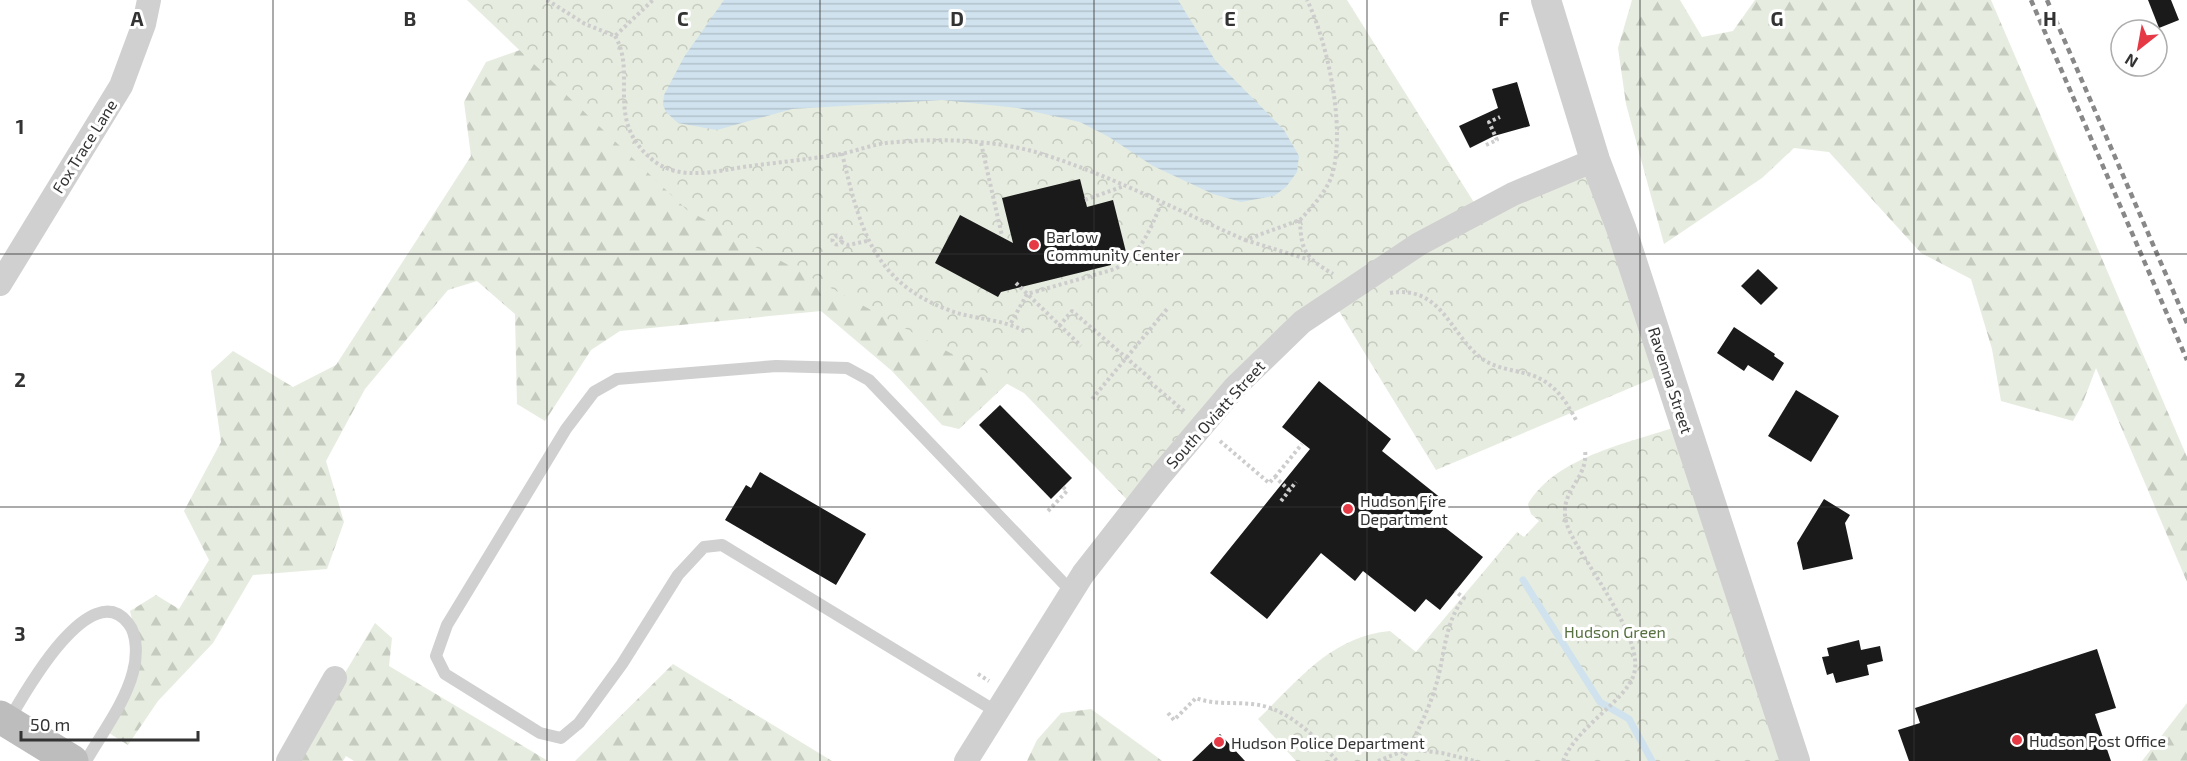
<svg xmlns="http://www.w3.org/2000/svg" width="2187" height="761" viewBox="0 0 2187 761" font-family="'Exo 2',sans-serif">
  <defs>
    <pattern id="forest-firs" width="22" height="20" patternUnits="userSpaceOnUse" patternTransform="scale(1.5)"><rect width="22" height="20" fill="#e6ecdf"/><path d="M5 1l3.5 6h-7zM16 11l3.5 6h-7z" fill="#c6cbc0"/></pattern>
    <pattern id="park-crowns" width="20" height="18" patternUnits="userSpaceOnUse" patternTransform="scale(1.5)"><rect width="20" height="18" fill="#e6ecdf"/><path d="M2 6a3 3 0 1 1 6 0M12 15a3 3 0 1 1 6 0" fill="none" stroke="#c6cbc0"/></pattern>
    <pattern id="water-rules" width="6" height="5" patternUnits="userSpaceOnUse" patternTransform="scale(1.5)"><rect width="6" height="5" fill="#cfe2ee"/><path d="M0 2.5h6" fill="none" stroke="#b2c2cd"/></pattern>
  </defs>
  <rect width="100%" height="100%" fill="#fff"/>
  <g fill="url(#forest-firs)">
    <path d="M1632,0H1680L1702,37L1733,31L1755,0H1991L2187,457V582L2096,368L2082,405L2073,421L2001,401L1992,349L1971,279L1921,253L1829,152L1794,148L1762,178L1664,244L1626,104L1618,48Z"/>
    <path d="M520,50L633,104L1012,379L959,429L942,425L892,371L821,311L620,331L591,350L545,421L517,404L515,314L477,281L448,290L365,389L326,461L344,522L327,569L253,575L213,643L158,701L128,745L109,733L139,647L130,611L156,595L179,609L209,560L184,511L221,442L211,371L233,351L293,387L336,365L471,156L464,102L486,62Z"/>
    <path d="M375,623L392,638L389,666L548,761H354L346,756L343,761H292Z"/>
    <path d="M673,664L681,669L832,761H575Z"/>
    <path d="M2187,703V761H2142Z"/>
    <path d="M1091,709L1157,757L1162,761H1027L1037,740L1061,713Z"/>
  </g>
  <g fill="url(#park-crowns)">
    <path d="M467,0H1347L1480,212L1595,160L1668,372L1436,470L1333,301L1135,508L1024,393L687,210Z"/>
    <path d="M1685,424L1795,761H1296L1258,719C1299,680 1330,637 1390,631L1416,652L1517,532L1524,537L1539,521L1531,514L1528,504C1557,455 1634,442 1685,424Z"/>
  </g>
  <path fill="url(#water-rules)" d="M724,0H1178L1215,60L1284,130L1299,156L1297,172L1286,187L1274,196L1241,202L1213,194L1153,166L1109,137L1080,122L1018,108L942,100L792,109L717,130L678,123L666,112L663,105L664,95L684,57Z"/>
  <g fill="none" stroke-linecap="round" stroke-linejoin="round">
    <path stroke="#cfe2ee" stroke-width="7" d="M1523,580L1600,702L1629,719L1652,761"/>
  </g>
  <g fill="#1a1a1a">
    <path d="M2148,0H2171L2179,20L2159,28Z"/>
    <path d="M1517,82L1530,126L1494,136L1470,148L1459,126L1498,108L1492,89Z"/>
    <path d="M1080,179L1087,207L1113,200L1126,252L1110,257L1111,265L1001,292L998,297L935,263L960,215L1013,243L1002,198Z"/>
    <path d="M1758,269L1778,288L1761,305L1741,286Z"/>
    <path d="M1734,327L1775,354L1774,356L1784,363L1773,381L1748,365L1744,371L1717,353Z"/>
    <path d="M1319,381L1391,439L1382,451L1442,499L1429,515L1483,557L1440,610L1426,599L1415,612L1363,571L1355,581L1321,553L1267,619L1210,573L1310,449L1282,427Z"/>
    <path d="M1796,390L1839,416L1811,462L1768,436Z"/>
    <path d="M1000,405L1072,478L1051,499L979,425Z"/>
    <path d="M760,472L866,534L836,585L725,520L746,485L751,488Z"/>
    <path d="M1824,499L1850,515L1845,523L1853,559L1803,570L1797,543Z"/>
    <path d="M1859,640L1861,650L1880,646L1883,661L1867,665L1869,675L1836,683L1833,673L1827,675L1822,657L1829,656L1827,648Z"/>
    <path d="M2097,649L2116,708L2095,714L2111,761H1909L1898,730L1920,723L1915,708Z"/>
    <path d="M1220,734L1245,761H1192Z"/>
  </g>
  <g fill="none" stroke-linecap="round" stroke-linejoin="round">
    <g stroke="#cdcdcd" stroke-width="4" stroke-dasharray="3 3" stroke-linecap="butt">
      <path d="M547,0L585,24L615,36L653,0"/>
      <path d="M615,36C638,74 603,121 654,161C664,169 679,173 692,173C711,174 732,168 751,166C781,162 811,159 841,154C856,151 871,145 886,143C936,138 991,139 1039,153C1110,175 1177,210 1245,240L1300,220C1301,252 1306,258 1333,274"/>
      <path d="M981,143L1002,236"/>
      <path d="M1486,145L1497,140L1489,122L1500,117"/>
      <path d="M842,153C859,224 871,280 946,309C972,320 1001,318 1024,331"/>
      <path d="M1085,200L1124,186"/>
      <path d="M1300,220C1312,207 1327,191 1332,175C1346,129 1328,43 1307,0"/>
      <circle cx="837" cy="240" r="4.5"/>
      <path d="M1245,240L1310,260"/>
      <path d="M841,242L848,245L867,241"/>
      <path d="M1016,283L1081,346"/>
      <path d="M1390,293C1442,285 1449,333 1481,358C1495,368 1508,369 1524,373C1551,379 1564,397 1576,420"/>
      <path d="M1011,323L1027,294L1115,269C1141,254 1150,230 1161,204"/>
      <path d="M1059,326L1072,311L1152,380"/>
      <path d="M1150,382L1185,412"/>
      <path d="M1092,399L1167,309"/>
      <path d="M1220,441L1269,483L1275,477L1289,490"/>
      <path d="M1275,477L1302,444"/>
      <path d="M1281,501L1296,482"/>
      <path d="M1048,511L1067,491L1063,487"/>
      <path d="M978,674L989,681"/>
      <path d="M1168,713L1174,720L1196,698C1214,705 1234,702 1252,704C1287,707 1316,737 1337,761"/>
      <path d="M1378,761L1408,749L1442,753L1475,761"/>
      <path d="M1402,761C1415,736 1428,713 1436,685C1445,656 1444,623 1464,598L1455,591"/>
      <path d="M1563,761C1577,726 1626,701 1634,674C1645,639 1584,563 1569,530C1553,492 1589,482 1585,450"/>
    </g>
    <g stroke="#d0d0d0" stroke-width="12">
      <path d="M997,712L722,545L704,547L678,575L622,664L579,723L561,738L540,733L445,674L436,656L447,625L566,429L594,392L617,379L776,366L847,368L869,380L1072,592"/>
      <path d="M9,720C24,694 90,575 128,623C138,635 137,658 133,672C125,703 102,733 86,761"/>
    </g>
    <g stroke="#d0d0d0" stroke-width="24">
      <path d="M0,284L121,86L144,24L149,0"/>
      <path d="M288,761L335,678"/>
      <path d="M966,761L1083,574L1158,478L1235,387L1302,322L1419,244L1513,194L1595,160"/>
    </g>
    <path stroke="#d0d0d0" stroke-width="30" d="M1546,0L1595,160L1621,228L1795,761"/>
    <path stroke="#bdbdbd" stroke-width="33" d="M0,717L72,761"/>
    <g stroke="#888" stroke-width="4.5" stroke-dasharray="6 4.5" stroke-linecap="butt">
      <path d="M2031,0L2187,360"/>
      <path d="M2047,0L2187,323"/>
    </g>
  </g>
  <path fill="none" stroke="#333" stroke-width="1.5" stroke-opacity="0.55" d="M273,0V761M547,0V761M820,0V761M1094,0V761M1367,0V761M1640,0V761M1914,0V761M0,254H2187M0,507H2187"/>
  <g fill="#e63946" stroke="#fff" stroke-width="2">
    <circle cx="1034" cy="245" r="6"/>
    <circle cx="1348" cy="509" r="6"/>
    <circle cx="2017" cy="740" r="6"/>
    <circle cx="1219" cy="742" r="6"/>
  </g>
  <g text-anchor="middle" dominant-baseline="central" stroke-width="6" stroke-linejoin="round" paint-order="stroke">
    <g font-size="16" fill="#333" stroke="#fff">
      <text transform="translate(84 146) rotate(-58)">Fox Trace Lane</text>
      <text transform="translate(1671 380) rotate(72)">Ravenna Street</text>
      <text transform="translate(1215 414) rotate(-48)">South Oviatt Street</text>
    </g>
    <g font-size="16" fill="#333" stroke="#fff" text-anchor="start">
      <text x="1046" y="236">Barlow<tspan x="1046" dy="18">Community Center</tspan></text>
      <text x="1360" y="500">Hudson Fire<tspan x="1360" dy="18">Department</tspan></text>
      <text x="2029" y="740">Hudson Post Office</text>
      <text x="1231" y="742">Hudson Police Department</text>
    </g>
    <g font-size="16" fill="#56703f" stroke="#fff">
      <text x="1615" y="631">Hudson Green</text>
    </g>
  </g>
  <g font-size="20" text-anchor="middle" font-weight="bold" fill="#333" stroke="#fff" stroke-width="6" stroke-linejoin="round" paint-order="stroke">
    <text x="137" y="26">A</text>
    <text x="410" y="26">B</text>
    <text x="683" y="26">C</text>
    <text x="957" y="26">D</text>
    <text x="1230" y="26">E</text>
    <text x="1504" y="26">F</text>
    <text x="1777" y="26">G</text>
    <text x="2050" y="26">H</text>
    <text x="20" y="134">1</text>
    <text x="20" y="387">2</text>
    <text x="20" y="641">3</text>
  </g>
  <g transform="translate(2139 48) rotate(211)"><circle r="28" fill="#ffffff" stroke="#adadad" stroke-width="1.5"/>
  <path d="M0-4.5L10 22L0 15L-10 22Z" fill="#e63946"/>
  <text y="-9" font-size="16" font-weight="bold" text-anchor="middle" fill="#333333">N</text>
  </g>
  <path d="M21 731v9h177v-9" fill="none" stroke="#333333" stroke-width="3"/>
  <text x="30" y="731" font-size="18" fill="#333333" stroke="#ffffff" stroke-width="4.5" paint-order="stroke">50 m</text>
</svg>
